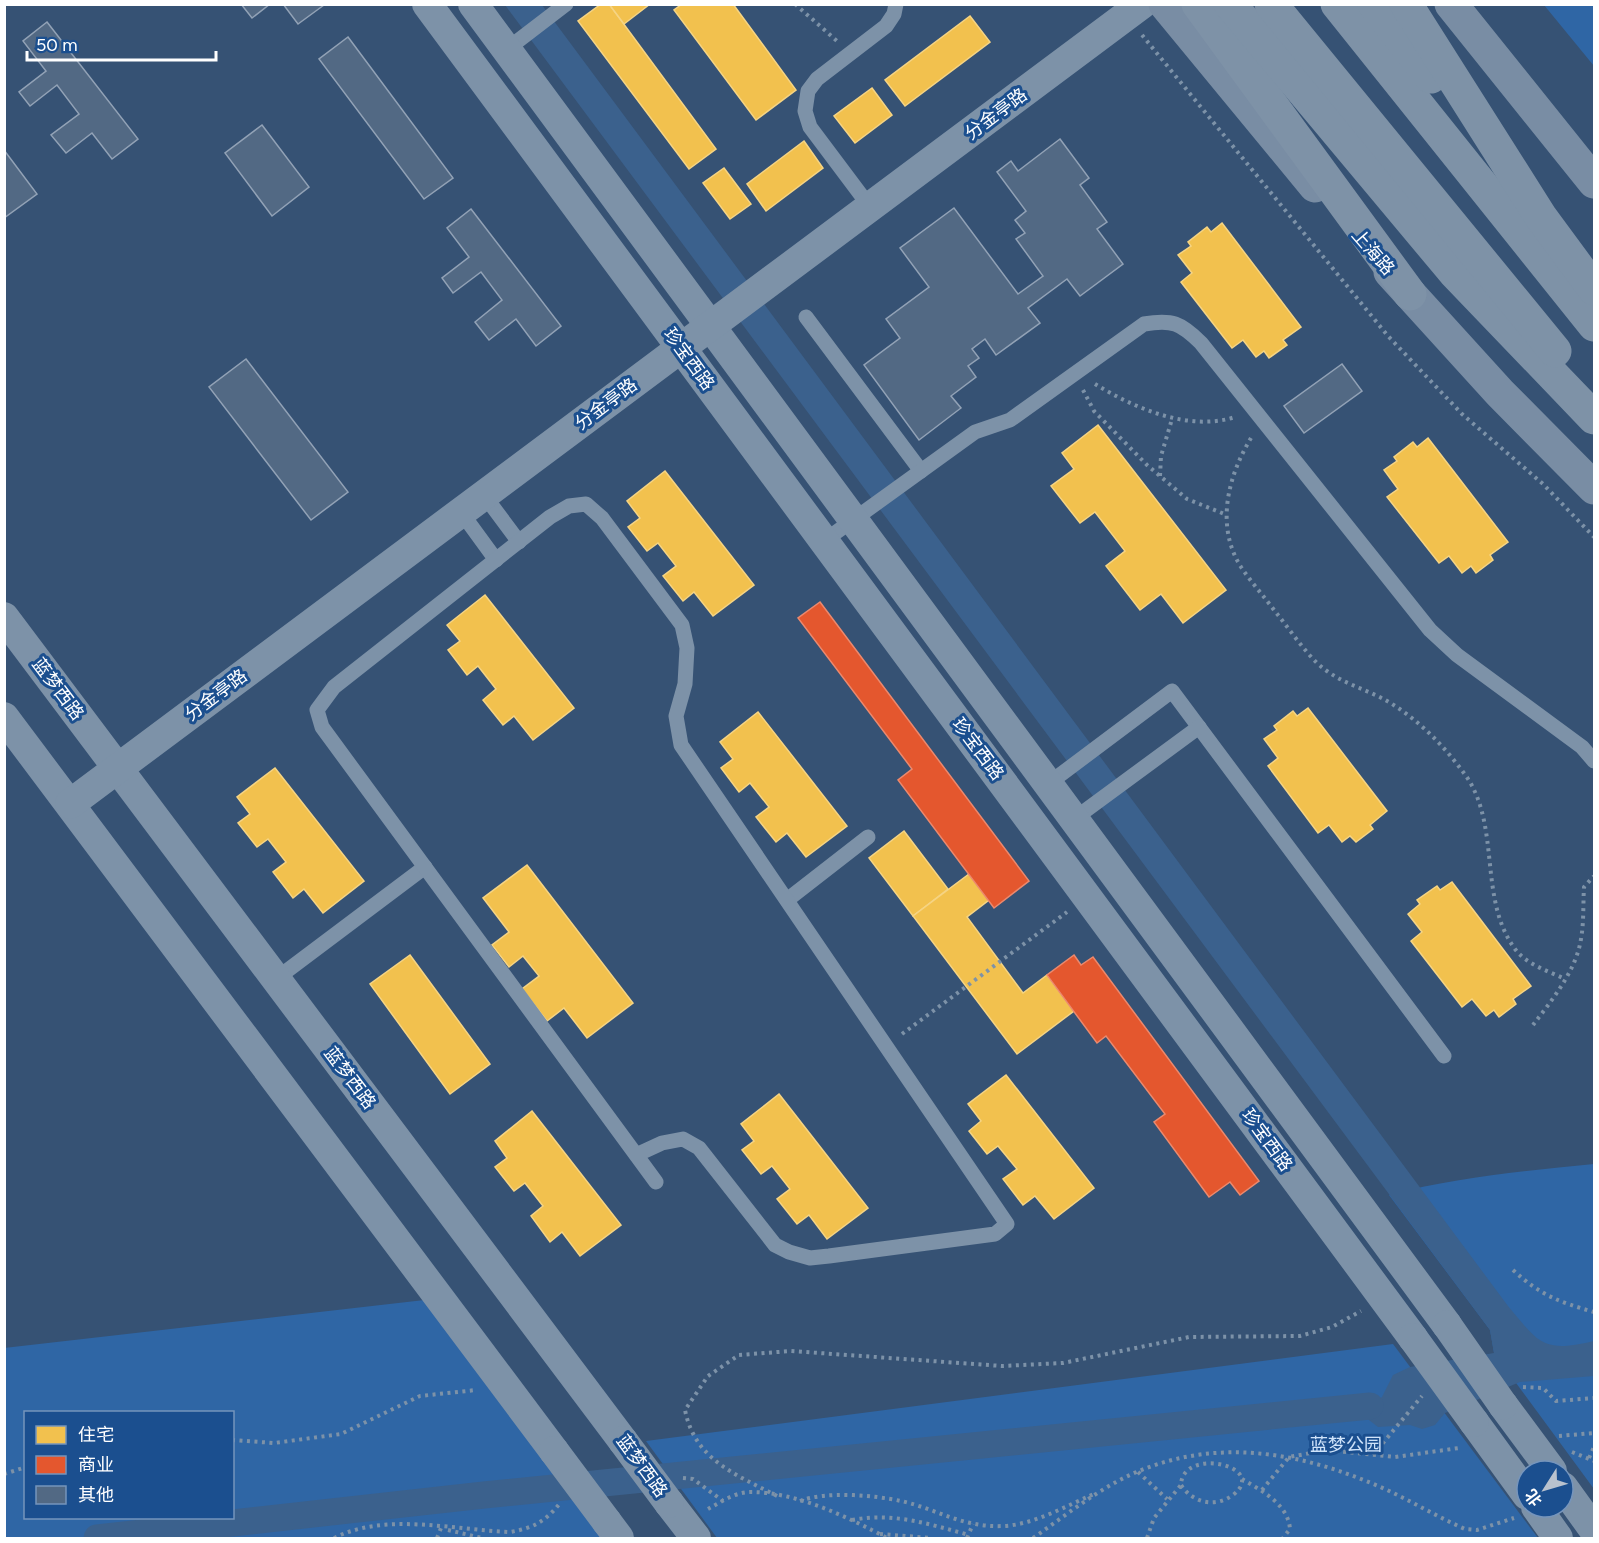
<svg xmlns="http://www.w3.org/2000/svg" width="1599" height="1543" viewBox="0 0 1599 1543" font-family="Figtree,'Noto Sans SC',sans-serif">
  <rect width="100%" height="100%" fill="#365274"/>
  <g fill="#2f66a5" fill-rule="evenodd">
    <path d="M1544,5H1594V66Z"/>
    <path d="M1594,1164V1489L1494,1353L1490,1330L1389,1195C1457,1177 1525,1171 1594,1164Z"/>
    <path d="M442,1298L621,1538H5L4,1348ZM26,1412H232V1518H26Z"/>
    <path d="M1393,1344L1538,1538H717L646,1441Z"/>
  </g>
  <path fill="#3b618d" d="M505,5H542L1508,1306C1540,1344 1542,1353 1594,1341V1376L1520,1382L1445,1413L1435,1425L1422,1429L1410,1425L1378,1427L1365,1417L1370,1406L1382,1397L1393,1375L1410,1367L1494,1353L1490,1330Z"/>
  <g fill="#f2c14e" stroke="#f6d483" stroke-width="1.5">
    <path d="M601,4H609L716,149L689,169L578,21Z"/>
    <path d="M609,4H650L624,24Z"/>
    <path d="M682,4H733L796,90L756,120L674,10Z"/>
    <path d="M970,16L990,42L905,106L885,80Z"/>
    <path d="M872,88L892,115L855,143L834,116Z"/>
    <path d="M804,141L823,168L766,211L747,184Z"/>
    <path d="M724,168L751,204L730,219L703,183Z"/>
    <path d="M1222,223L1301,327L1283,340L1287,345L1269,358L1264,351L1256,357L1243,340L1232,348L1181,282L1192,273L1178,255L1191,246L1188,242L1207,227L1211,232Z"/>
    <path d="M1098,425L1226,590L1183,623L1161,594L1140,610L1106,566L1125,551L1095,512L1080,523L1051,486L1074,469L1062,453Z"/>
    <path d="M1428,438L1508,542L1490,555L1493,560L1476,573L1471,566L1462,573L1449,556L1439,563L1387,497L1398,489L1384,470L1397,461L1394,457L1413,442L1417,447Z"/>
    <path d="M665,471L754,585L713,616L694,592L683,601L663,576L676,566L658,543L647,551L628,527L640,518L627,501Z"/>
    <path d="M485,595L574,708L533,740L514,716L503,725L483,700L496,689L478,666L467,675L448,650L460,641L447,625Z"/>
    <path d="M1308,708L1387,811L1370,825L1373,829L1356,842L1350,836L1342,842L1329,825L1318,833L1268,766L1278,758L1264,739L1277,730L1274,726L1293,711L1297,716Z"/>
    <path d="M758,712L847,826L806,857L787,833L776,842L756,817L769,807L750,783L739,792L721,768L733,759L720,742Z"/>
    <path d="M275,768L364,881L323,913L304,889L293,898L273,872L286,862L268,839L257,847L238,823L250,814L237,797Z"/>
    <path d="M904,831L948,889L913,916L869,858Z"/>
    <path d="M527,865L633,1003L587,1038L564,1008L547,1021L522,989L539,976L523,956L509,967L492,945L509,932L483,898Z"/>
    <path d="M969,874L989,900L967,917L1023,993L1047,975L1074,1011L1017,1054L913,916Z"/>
    <path d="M1452,882L1531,986L1513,999L1516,1004L1499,1017L1494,1010L1486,1016L1472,999L1462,1007L1411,941L1422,932L1408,914L1420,904L1417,900L1437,886L1440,890Z"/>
    <path d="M410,955L490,1064L450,1094L370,984Z"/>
    <path d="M1006,1075L1094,1188L1054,1219L1035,1196L1023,1205L1003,1179L1017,1169L998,1146L987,1154L969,1131L981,1121L968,1104Z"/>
    <path d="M779,1094L868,1208L827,1239L809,1215L797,1224L777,1199L790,1189L772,1166L761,1174L742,1150L754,1141L741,1124Z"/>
    <path d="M532,1111L621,1225L580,1256L562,1232L550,1242L531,1216L543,1206L525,1183L514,1191L495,1167L507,1158L495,1141Z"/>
  </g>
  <g fill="#e4572e" stroke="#ec896d" stroke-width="1.5">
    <path d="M820,602L1029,881L994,908L898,780L912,769L798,618Z"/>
    <path d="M1074,955L1081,965L1093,957L1259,1181L1240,1195L1230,1182L1209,1197L1154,1122L1165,1114L1106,1036L1097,1043L1047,975Z"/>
  </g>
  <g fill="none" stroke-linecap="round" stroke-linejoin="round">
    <path stroke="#3b618d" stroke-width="27" d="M97,1538L484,1495L1370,1406"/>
  </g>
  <g fill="#526984" stroke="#92a2b6" stroke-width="1.5">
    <path d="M241,4H270L252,18Z"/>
    <path d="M283,4H323L324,5L298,24Z"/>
    <path d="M47,22L138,139L112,159L92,133L66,153L51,135L79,114L57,85L30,106L19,92L46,71L23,41Z"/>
    <path d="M348,37L453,178L424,199L319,59Z"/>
    <path d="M262,125L309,187L272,216L225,153Z"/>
    <path d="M1060,139L1089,178L1080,185L1107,222L1097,229L1123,264L1080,296L1067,279L1028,308L1040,323L996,355L985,339L972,349L979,358L968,366L976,377L951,396L961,408L919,440L864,365L900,338L886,319L929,287L900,248L954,208L1018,294L1043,276L1016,239L1025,233L1015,220L1026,211L997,172L1011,161L1018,171Z"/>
    <path d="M4,150L37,194L4,218Z"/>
    <path d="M471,209L561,326L536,346L516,319L489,340L475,322L502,300L481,272L453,293L442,278L469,257L447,228Z"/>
    <path d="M246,359L348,492L311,520L209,387Z"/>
    <path d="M1342,364L1362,391L1304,433L1284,406Z"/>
  </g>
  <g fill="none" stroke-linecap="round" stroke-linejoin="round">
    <g stroke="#7d92a8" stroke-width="4" stroke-dasharray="3 4.5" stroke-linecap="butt">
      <path d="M795,4L837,41"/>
      <path d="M1142,35L1388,336L1462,414L1543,484L1594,537"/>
      <path d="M1095,384C1134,408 1189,432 1235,417"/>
      <path d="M1083,390L1094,411L1147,465L1187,499L1227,515"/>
      <path d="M1251,438C1228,476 1215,526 1241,567C1251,582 1263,595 1274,610C1288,627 1301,647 1317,663C1341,685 1367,688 1392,704C1421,722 1446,748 1466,776C1501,826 1478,899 1515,949C1526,964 1548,971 1565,979"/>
      <path d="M1160,476L1161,456L1172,419"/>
      <path d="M1533,1025C1552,1000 1576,971 1581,939C1584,922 1583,904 1584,887L1594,876"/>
      <path d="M902,1034L1067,912"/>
      <path d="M1513,1270C1540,1295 1559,1302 1594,1312"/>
      <path d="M1523,1387L1543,1388L1556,1401L1594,1398"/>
      <path d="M1559,1436L1594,1433"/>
      <path d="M232,1440L274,1443L341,1434L420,1396L476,1390"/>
      <path d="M1572,1452L1594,1461"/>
      <path d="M1373,1455L1422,1396"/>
      <path d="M1589,1458L1594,1447"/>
      <path d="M1138,1472L1167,1499"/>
      <path d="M4,1474L26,1467"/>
      <path d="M683,1478L693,1479L723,1501"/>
      <path d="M1242,1479C1262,1491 1288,1504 1290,1529L1283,1538"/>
      <path d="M1262,1490L1289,1457L1327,1450L1395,1457L1459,1448"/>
      <path d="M777,1496C735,1474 695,1460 685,1410L708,1376L739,1355L791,1351L1002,1366L1063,1363L1189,1337L1300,1336L1332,1327L1361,1311"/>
      <path d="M800,1501C826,1491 873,1495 901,1501C937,1509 963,1528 1003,1526C1033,1525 1066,1506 1094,1494"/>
      <path d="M708,1509C721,1502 735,1492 751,1492C796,1492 848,1517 887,1538"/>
      <path d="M852,1520C893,1512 929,1524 969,1535"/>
      <path d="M448,1530L482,1538"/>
      <path d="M880,1534L931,1538"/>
      <path d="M334,1538C386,1512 453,1530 510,1532C533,1528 545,1522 560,1503"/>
      <path d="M437,1538L441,1528"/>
      <path d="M967,1538L973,1524"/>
      <path d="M1033,1538C1065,1516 1097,1490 1132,1474C1210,1439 1290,1450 1366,1481C1400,1494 1431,1514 1465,1529L1477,1530L1514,1518"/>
      <path d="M1147,1538L1154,1518L1181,1485C1182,1446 1270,1466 1233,1495C1215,1508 1193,1503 1181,1485"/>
    </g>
    <g stroke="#7d92a8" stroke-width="15">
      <path d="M506,50L566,4"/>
      <path d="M870,207L810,127L805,111L808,91L817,79L886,26L894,14L896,4"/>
      <path d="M806,317L921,471"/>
      <path d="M484,495L519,542"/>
      <path d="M461,512L496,560"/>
      <path d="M824,541L975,432L1010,420L1144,324C1172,319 1181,323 1201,343L1430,630L1457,655L1582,747L1594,761"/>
      <path d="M1048,784L1172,691L1444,1056"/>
      <path d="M1074,819L1199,727"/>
      <path d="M787,900L868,837"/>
      <path d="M276,979L425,867"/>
      <path d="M636,1155L662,1143L683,1139L699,1148L775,1245L789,1252L810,1258L829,1256L995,1234L1007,1224L681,745L676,716L685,684L687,648L682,625L602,518L586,504L569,506L550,517L334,687L317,710L322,727L656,1182"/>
    </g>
    <g stroke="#7d92a8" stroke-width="30">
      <path d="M427,4L1413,1338"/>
      <path d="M473,4L1447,1325"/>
      <path d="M4,617L623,1441"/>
      <path d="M4,717L554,1451"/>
      <path d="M70,804L1142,4"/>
      <path d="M1503,1405L1552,1471"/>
      <path d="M1474,1422L1527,1495"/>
      <path d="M1563,1487L1594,1530"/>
      <path d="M669,1503L696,1538"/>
      <path d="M1536,1507L1558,1538"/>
      <path d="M607,1522L619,1538"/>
    </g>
    <g stroke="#798da4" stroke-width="33">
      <path d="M1165,4L1315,186"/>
      <path d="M1451,4L1594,182"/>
      <path d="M1390,272L1500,393L1594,488"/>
    </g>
    <g stroke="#7e92a7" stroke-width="33">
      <path d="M1198,4L1410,294"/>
      <path d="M1230,4L1454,272L1594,418"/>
      <path d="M1271,4L1555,351"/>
      <path d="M1337,4L1594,325"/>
      <path d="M1374,4L1431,77"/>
      <path d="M1406,4L1541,217L1594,289"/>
    </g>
    <g stroke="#7d92a8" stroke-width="30">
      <path d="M1447,1325L1503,1405"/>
      <path d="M1413,1338L1474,1422"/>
      <path d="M623,1441L669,1503"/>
      <path d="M554,1451L607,1522"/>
    </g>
  </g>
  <g text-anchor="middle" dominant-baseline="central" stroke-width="6" stroke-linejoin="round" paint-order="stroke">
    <g font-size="18" fill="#fff" stroke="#1b4f8f">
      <text transform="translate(996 114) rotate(-37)">分金亭路</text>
      <text transform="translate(1373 252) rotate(49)">上海路</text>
      <text transform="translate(689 359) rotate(54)">珍宝西路</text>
      <text transform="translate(606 404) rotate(-37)">分金亭路</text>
      <text transform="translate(58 689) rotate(53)">蓝梦西路</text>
      <text transform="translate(216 695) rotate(-37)">分金亭路</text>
      <text transform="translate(978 749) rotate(53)">珍宝西路</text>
      <text transform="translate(350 1078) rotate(53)">蓝梦西路</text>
      <text transform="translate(1267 1140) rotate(54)">珍宝西路</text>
      <text transform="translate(642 1466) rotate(54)">蓝梦西路</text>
    </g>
    <g font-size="18" fill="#cfe3fa" stroke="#1b4f8f">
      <text x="1346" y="1445">蓝梦公园</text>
    </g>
  </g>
  <rect width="1599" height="1543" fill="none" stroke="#ffffff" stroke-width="12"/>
  <rect x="24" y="1411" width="210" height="108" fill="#1b4f8f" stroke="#7695bc" stroke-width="1.5"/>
  <rect x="36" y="1426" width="30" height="18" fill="#f2c14e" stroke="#7695bc" stroke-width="1.5"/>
  <text x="78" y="1441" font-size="18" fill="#ffffff">住宅</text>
  <rect x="36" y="1456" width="30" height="18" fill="#e4572e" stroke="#7695bc" stroke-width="1.5"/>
  <text x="78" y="1471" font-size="18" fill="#ffffff">商业</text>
  <rect x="36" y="1486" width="30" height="18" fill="#526984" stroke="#7695bc" stroke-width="1.5"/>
  <text x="78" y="1501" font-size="18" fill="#ffffff">其他</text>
  <g transform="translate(1545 1489) rotate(233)"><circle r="28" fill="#1b4f8f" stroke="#7695bc" stroke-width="1.5"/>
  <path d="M0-4.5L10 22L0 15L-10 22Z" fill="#b9c2ce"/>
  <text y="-9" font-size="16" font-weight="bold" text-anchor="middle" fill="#ffffff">北</text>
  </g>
  <path d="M27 51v9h189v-9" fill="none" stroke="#ffffff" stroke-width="3"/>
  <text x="36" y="51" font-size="18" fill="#ffffff" stroke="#1b4f8f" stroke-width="4.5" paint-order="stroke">50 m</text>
</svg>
